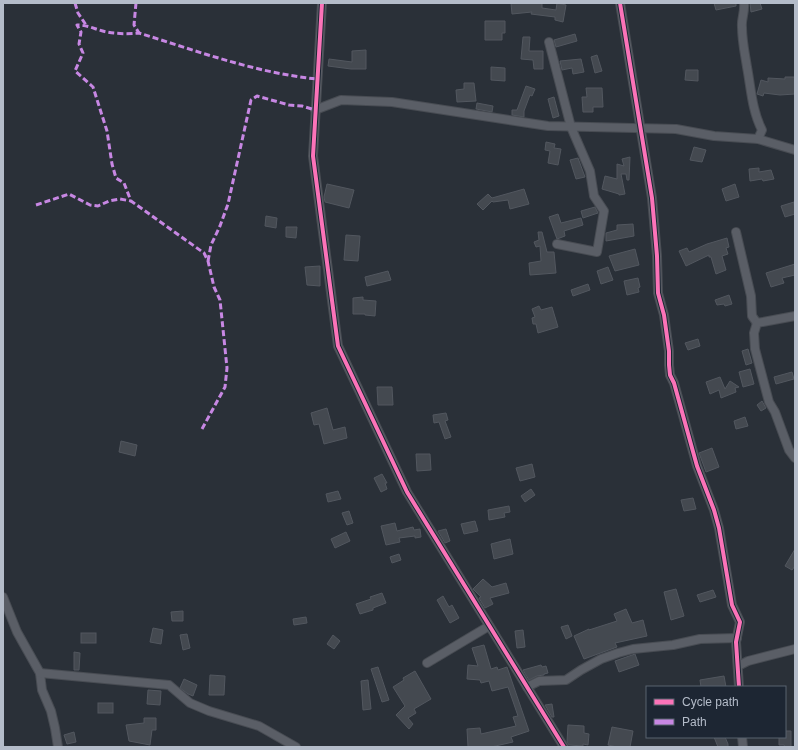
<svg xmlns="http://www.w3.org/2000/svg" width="798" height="750" viewBox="0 0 798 750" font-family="Arial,sans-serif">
  <rect width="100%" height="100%" fill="#2a3038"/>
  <g fill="#444950" stroke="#52575f">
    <path d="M511,3H542V8L556,10L557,3L566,5L563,22L555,20V17L531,14L532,12L512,14Z"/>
    <path d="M714,3H736V6L716,10Z"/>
    <path d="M750,3H760L762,9L751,12Z"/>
    <path d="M485,21H505V33H502V40H485Z"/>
    <path d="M575,34L577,41L556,47L554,40Z"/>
    <path d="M523,37H530L529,51H543V69H534L533,60L521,59Z"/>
    <path d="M366,50V69H351L328,66L329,59L352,62V51Z"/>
    <path d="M597,55L602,71L595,73L591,57Z"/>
    <path d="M581,59L584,72L573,74L572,68L562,70L560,61Z"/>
    <path d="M491,67L505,68V81L491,80Z"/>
    <path d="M686,70H698V81L685,80Z"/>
    <path d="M785,77H795V94L780,95L764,93L763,96L757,94L761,80L768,82V78L785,79Z"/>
    <path d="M464,83H474L476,101L457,102L456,90L464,89Z"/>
    <path d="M526,86L535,89L532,96L530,95L524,111V117L512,115V110H517Z"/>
    <path d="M586,88H602L603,107H593V112H583L582,97H587Z"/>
    <path d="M554,97L559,116L553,118L548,99Z"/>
    <path d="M477,103L493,106L492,112L476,109Z"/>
    <path d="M546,142L555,144L554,148L561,149L558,165L548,163L550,151L545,150Z"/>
    <path d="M694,147L706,150L702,162L690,160Z"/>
    <path d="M630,157L629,180H627L626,174H621L625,194L619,195V194L602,189L605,176L617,179V164L624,166L622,159Z"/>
    <path d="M578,158L585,177L576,179L570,160Z"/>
    <path d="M759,168V172L771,170L774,179L763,181L762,179L750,181L749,169Z"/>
    <path d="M327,184L354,190L349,208L325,202L324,197Z"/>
    <path d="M735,184L739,197L726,201L722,189Z"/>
    <path d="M524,189L529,204L510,209L508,200L493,202L492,201L483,210L477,204L488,194L492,198Z"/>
    <path d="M794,202L795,214L785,217L781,206Z"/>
    <path d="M595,207L598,213L583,218L581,211Z"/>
    <path d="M558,214L561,223L581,218L583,225L564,231L565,236L557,239L549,217Z"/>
    <path d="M266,216L277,218L276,228L265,226Z"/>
    <path d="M633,224L634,236L606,241V233L617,230V225Z"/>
    <path d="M286,227H297L296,238L286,237Z"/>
    <path d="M538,232H542L547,252H554L556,273L530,275L529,263L541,261L540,246L536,247L534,242L539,240Z"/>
    <path d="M346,235L360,236L358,261L344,260Z"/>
    <path d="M727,238L729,247L726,248L728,254L722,256L726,270L716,274L711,257H709V255L686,266L679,251L687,248L689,252L707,244Z"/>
    <path d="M635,249L639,265L615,271L609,256Z"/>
    <path d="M795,264V275L782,278L784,283L771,287L766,273Z"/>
    <path d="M320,266V286L307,285L305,267Z"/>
    <path d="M608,267L613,280L601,284L597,271Z"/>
    <path d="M388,271L391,280L367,286L365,277Z"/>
    <path d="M638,278L640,287L638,288L639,292L627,295L624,281Z"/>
    <path d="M588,284L590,290L573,296L571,290Z"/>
    <path d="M729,295L732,304L725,306L724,304L717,305L715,300Z"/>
    <path d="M363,297V300L376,301L375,316L365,315V314H353V298Z"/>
    <path d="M539,306L541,310L552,307L558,327L538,333L536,324H533L532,318L535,317L532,309Z"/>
    <path d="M698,339L700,346L688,350L685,343Z"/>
    <path d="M748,349L752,363L746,365L742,351Z"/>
    <path d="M750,369L754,384L743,387L739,372Z"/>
    <path d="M792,372L794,379L776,384L774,377Z"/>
    <path d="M720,377L725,389L730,381L739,387L735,388L736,392L721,398L719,390L710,394L706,382Z"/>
    <path d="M377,387H392L393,405H378Z"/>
    <path d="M762,401L766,408L761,411L757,405Z"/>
    <path d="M327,408L333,430L345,427L347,438L324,444L319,424L314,425L311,413Z"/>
    <path d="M446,413L448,420L445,421L451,437L445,439L439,422L434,423L433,415Z"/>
    <path d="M745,417L748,426L736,429L734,421Z"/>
    <path d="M121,441L137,445L135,456L119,452Z"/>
    <path d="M712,448L719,467L706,472L699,453Z"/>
    <path d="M416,454H430L431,470L417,471Z"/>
    <path d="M532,464L535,477L520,481L516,468Z"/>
    <path d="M382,474L387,483H385L387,489L381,492L374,478Z"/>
    <path d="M531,489L535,495L525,502L521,496Z"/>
    <path d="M338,491L341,499L328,502L326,494Z"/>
    <path d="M693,498L696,509L684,511L681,500Z"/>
    <path d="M509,506L510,512L504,513L505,517L489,520L488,510Z"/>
    <path d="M349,511L353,523L347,525L342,513Z"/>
    <path d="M475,521L478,531L464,534L461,524Z"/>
    <path d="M395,523L397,531L413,527L414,530L420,529L421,537L415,538V536L399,538L400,542L386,545L381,526Z"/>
    <path d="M446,529L450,541L445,543L438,531Z"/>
    <path d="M346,532L350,541L335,548L331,539Z"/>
    <path d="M510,539L513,554L494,559L491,544Z"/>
    <path d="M795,549V566L792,570L785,566Z"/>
    <path d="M399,554L401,560L392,563L390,557Z"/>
    <path d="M483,579L492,587L506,583L509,593L490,598L493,604L485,608L479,598L481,597L473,589Z"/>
    <path d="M676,589L684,616L671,620L664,592Z"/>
    <path d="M713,590L716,597L700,602L697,595Z"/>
    <path d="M382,593L386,603L373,608V610L360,614L356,604L371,599L370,597Z"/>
    <path d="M443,596L449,607L452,605L459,618L450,623L437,600Z"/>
    <path d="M626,609L632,623L643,620L647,636L615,643L617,647L584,659L574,636L589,629V630L617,621L614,614Z"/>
    <path d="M183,611V621H172L171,612Z"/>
    <path d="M306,617L307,623L294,625L293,619Z"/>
    <path d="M568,625L572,636L566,639L561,627Z"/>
    <path d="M153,628L163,630L161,644L150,642Z"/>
    <path d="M523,630L525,647L517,648L515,631Z"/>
    <rect x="81" y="633" width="15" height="10"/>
    <path d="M187,634L190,648L183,650L180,635Z"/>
    <path d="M333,635L340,641L334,649L327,644Z"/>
    <path d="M484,645L491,669L497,667L498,670L507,667L529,731L511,737L513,742L491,747H468L467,729L480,728L481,734L516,726L513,717L518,716L508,687L492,691L489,681L481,683L480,680L467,679L468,665L478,666L472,648Z"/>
    <path d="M74,652L80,653L79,670H74Z"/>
    <path d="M635,654L639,665L619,672L615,661Z"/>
    <path d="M541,665L542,667L546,666L548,673L544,674V675L537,676L529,680L523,670Z"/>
    <path d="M378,667L389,700L382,702L371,669Z"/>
    <path d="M415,671L431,699L414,709L416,713L408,718L413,724L409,729L396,715L405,706L393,687L404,680L403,678Z"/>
    <path d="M210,675L225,676L224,695H209Z"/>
    <path d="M724,676L726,687H701L700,680Z"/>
    <path d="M184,679L197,685L193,696L188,694L180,688Z"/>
    <path d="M368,680L371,709L363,710L361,681Z"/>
    <path d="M148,690L161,691L160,705L147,704Z"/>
    <rect x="98" y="703" width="15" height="10"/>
    <path d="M552,704L554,717H552L545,705Z"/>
    <path d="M144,718H156V730H152L150,745L129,741L126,725L144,723Z"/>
    <path d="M568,725L584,726V733L589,734L588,745L583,744V746L569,745L567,742Z"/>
    <path d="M612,727L633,731L630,747H617L608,745Z"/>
    <path d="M785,731H791V747H785L784,745H779V737H785Z"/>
    <path d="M74,732L76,742L67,744L64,735Z"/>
    <path d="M714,737H725L728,744V747H718Z"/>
  </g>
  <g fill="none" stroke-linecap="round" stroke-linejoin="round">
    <g stroke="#484c53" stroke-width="10">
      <g id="minor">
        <path d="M322,3L313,156L338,346L407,492L564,747"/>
        <path d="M620,3L652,198L657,256L658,293L664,315L669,351V365L670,375L674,383L697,466L714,510L719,528L732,605L740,622L736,642L739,687"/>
        <path d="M744,3C745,13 741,19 742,27C742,41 745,54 747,67C751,88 752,111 762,130L758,139"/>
        <path d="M549,42L571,127L590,171L594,196L604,211L597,252L557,244"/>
        <path d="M315,110L341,100L392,102L548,126L676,129L714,136L758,139L795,150"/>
        <path d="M736,232L751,296L752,316L757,323"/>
        <path d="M795,316L757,323L754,333L755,349L769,402L775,412L789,450L795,458"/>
        <path d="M3,597L17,632L40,673L42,690L51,711L55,728L58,747"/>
        <path d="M427,663L489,626"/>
        <path d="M738,666L748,661L795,649"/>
        <path d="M40,673L169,685L190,703L209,711L259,726L296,747"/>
        <path d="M527,687L539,681L566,680L581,670L601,659L618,653L633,649L673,645L700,639L737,638"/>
        <path d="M742,737L743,747"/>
      </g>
    </g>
    <use href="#minor" stroke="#5a5e66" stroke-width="8"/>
    <g stroke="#c787e3" stroke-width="3" stroke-dasharray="6 3" stroke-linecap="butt">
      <path d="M75,3L78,13L86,25"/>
      <path d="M136,3L134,25L139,33"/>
      <path d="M36,205L69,194L90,205L98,206L109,201L120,199L131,201"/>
      <path d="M208,261L211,245L220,226L228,204L251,100L257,96L289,105L302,106L315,110"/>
      <path d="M202,429L225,387L227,368L220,300L214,287L208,261L204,253L131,201L124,183L116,178L112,164L107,131L93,87L75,71L83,53L79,44L81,32L77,25C89,25 96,30 107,32C117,34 129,34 139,33C197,51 256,73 317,79"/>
    </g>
    <g stroke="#1d2633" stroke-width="6">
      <g id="cycleway">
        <path d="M322,3L313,156L338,346L407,492L564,747"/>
        <path d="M620,3L652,198L657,256L658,293L664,315L669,351V365L670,375L674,383L697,466L714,510L719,528L732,605L740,622L736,642L739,687"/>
      </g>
    </g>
    <use href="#cycleway" stroke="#fb73b8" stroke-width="4"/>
  </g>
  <rect width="798" height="750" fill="none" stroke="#b4bcc9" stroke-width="8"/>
  <rect x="646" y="686" width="140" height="52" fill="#1d2633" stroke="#59626f"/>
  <rect x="654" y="699" width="20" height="6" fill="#fb73b8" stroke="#59626f"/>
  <text x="682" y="706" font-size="12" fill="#b4bcc9">Cycle path</text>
  <rect x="654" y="719" width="20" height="6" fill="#c787e3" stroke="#59626f"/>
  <text x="682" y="726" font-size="12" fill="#b4bcc9">Path</text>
</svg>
